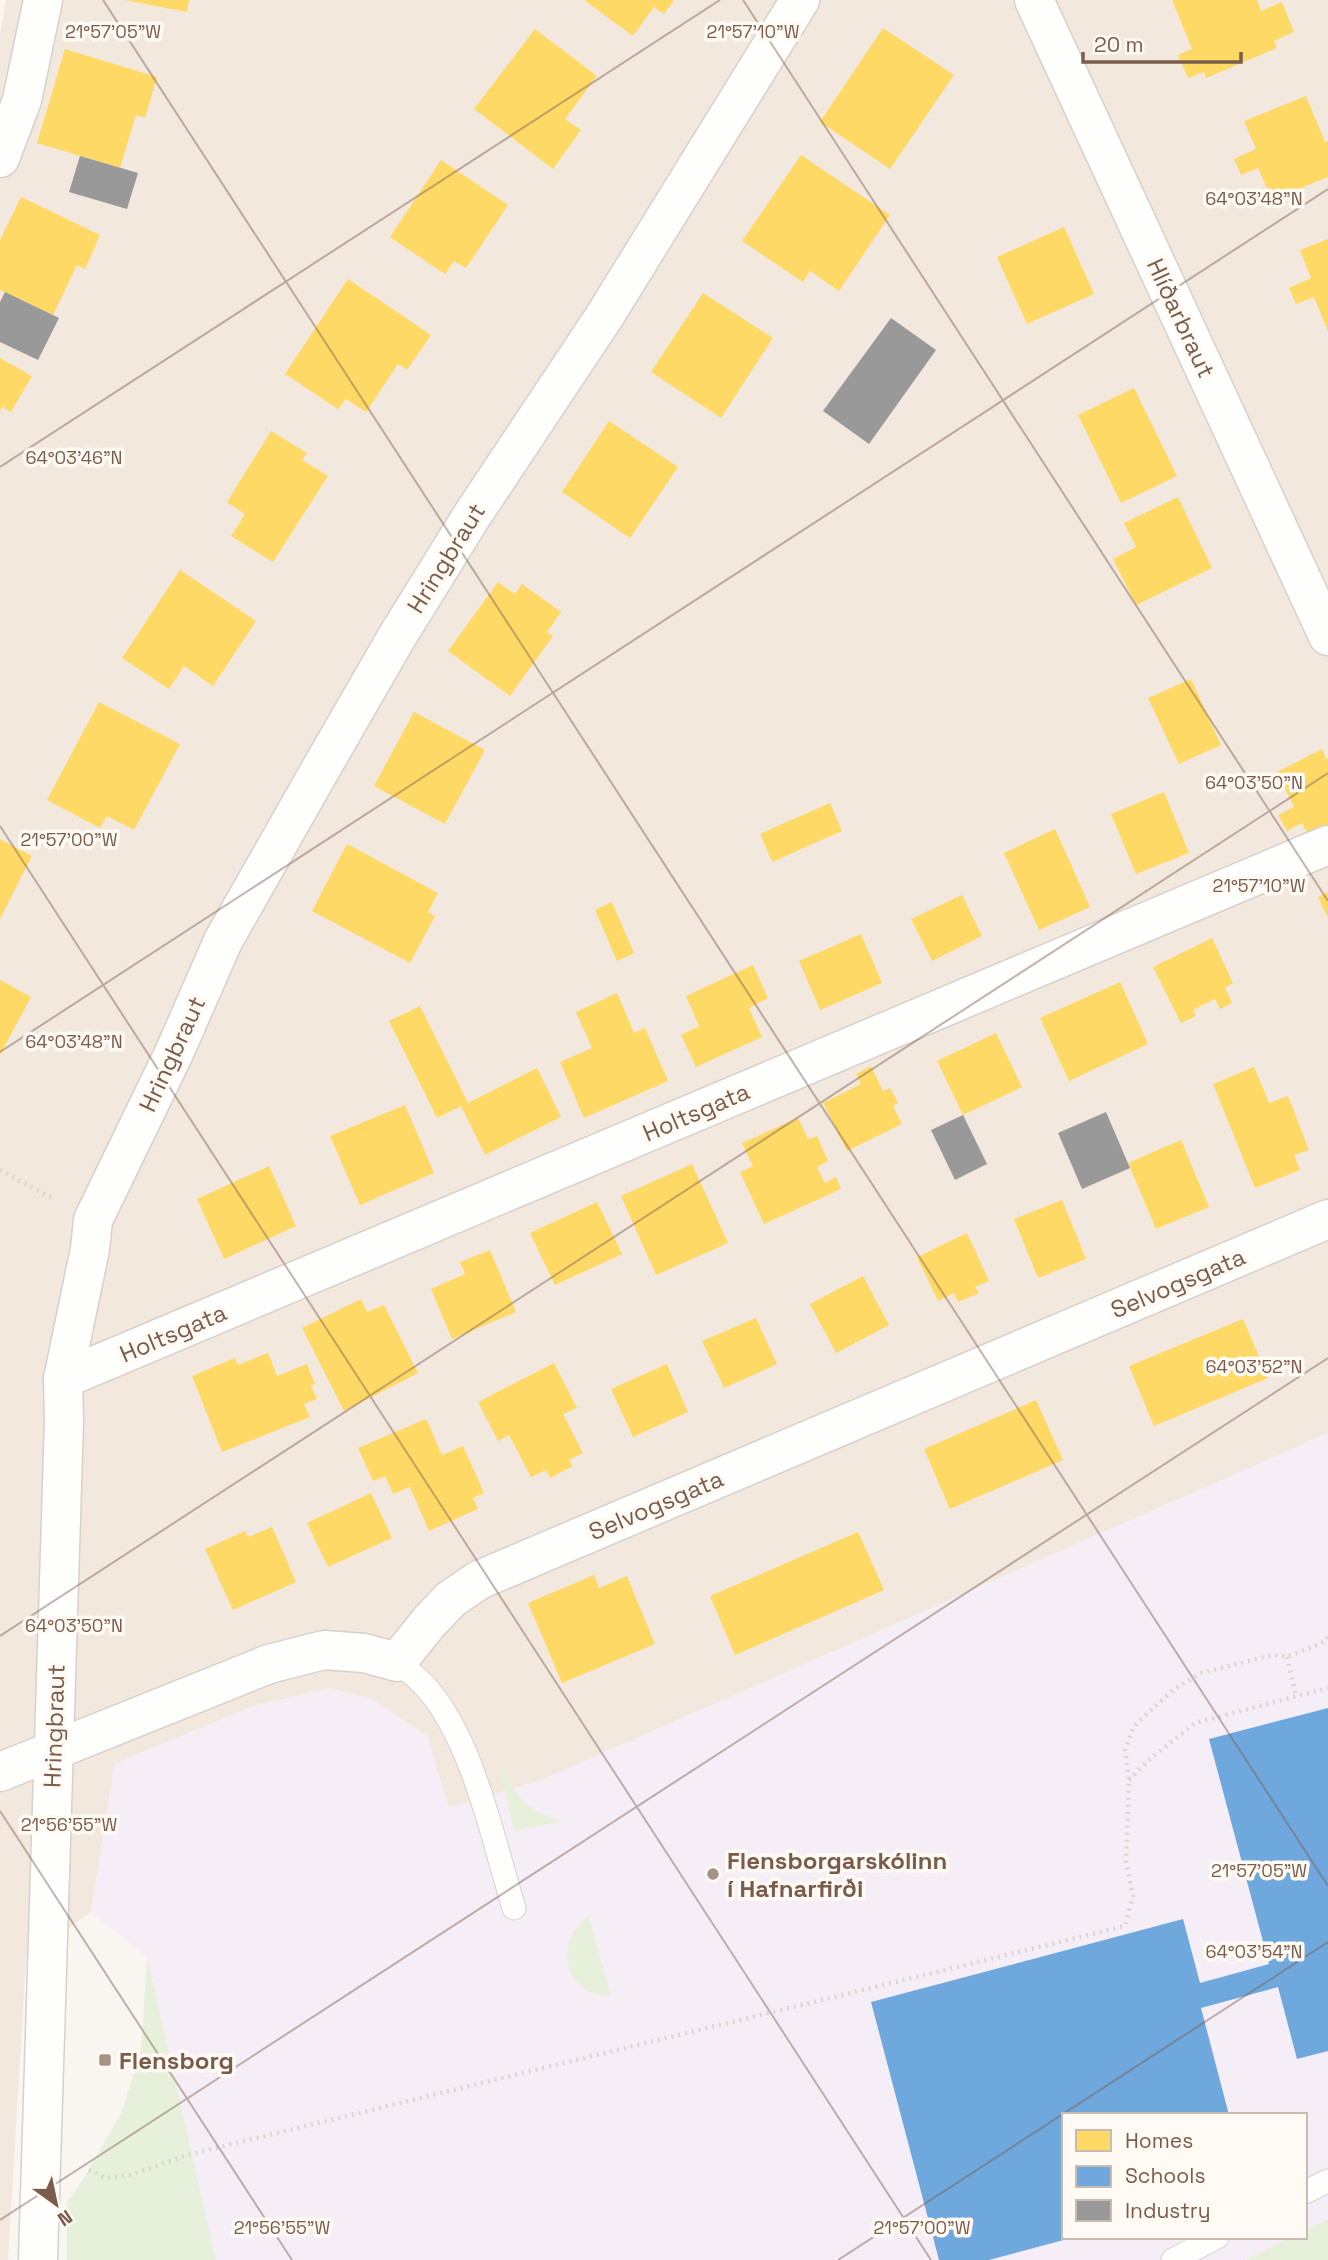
<svg xmlns="http://www.w3.org/2000/svg" width="1328" height="2260" viewBox="0 0 1328 2260" font-family="'Space Grotesk',sans-serif">
  <rect width="100%" height="100%" fill="#f9f5f0"/>
  <path fill="#f2e8de" d="M6,0H1328V1433L542,1780L448,1808L427,1736L115,1763L91,1912L26,1959L8,2260H0V35Z"/>
  <path fill="#f6eef6" d="M1328,1433V2220L1305,2233V2115H1064V2237H1297L1255,2260H216L147,1957L91,1912L115,1763L256,1705L330,1688L373,1699L427,1736L449,1807L542,1780Z"/>
  <g fill="#e7f0db">
    <path d="M499,1763C519,1798 522,1810 563,1821L514,1831Z"/>
    <path d="M589,1916L611,1997C599,1995 588,1993 579,1984C558,1964 567,1930 589,1916Z"/>
    <path d="M147,1957L216,2260H67V2202L82,2181L121,2114L141,2051Z"/>
    <path d="M1328,2219V2260H1246L1291,2237H1305V2230Z"/>
  </g>
  <g fill="#ffd966">
    <path d="M124,0H189L187,12Z"/>
    <path d="M584,0H674L664,14L654,7L633,36Z"/>
    <path d="M1172,0H1257L1261,11L1282,2L1294,32L1274,41L1277,48L1206,78L1204,72L1188,78L1178,55L1192,49Z"/>
    <path d="M883,28L954,75L890,169L820,122Z"/>
    <path d="M535,29L597,76L565,119L581,130L553,169L474,109Z"/>
    <path d="M65,49L157,77L145,118L136,115L120,168L37,143Z"/>
    <path d="M1306,96L1325,142L1328,141V177L1272,200L1258,168L1241,175L1234,159L1256,149L1244,121Z"/>
    <path d="M801,155L890,215L839,291L810,271L803,282L742,241Z"/>
    <path d="M441,160L508,205L466,268L454,261L445,274L390,237Z"/>
    <path d="M21,197L100,235L85,269L77,265L53,315L0,290V240Z"/>
    <path d="M1064,227L1094,294L1027,324L997,257Z"/>
    <path d="M1328,239V331L1314,297L1296,304L1289,288L1311,278L1300,250Z"/>
    <path d="M348,279L431,335L407,370L398,364L366,412L346,399L338,409L285,374Z"/>
    <path d="M703,293L773,338L721,418L651,372Z"/>
    <path d="M0,358L32,376L11,412L2,407L0,411Z"/>
    <path d="M1134,388L1177,476L1121,503L1078,415Z"/>
    <path d="M609,421L678,467L630,538L562,492Z"/>
    <path d="M271,431L307,453L302,460L328,476L273,562L231,536L245,514L227,502Z"/>
    <path d="M1178,497L1212,568L1136,605L1113,559L1136,547L1124,523Z"/>
    <path d="M180,570L256,621L213,686L184,666L169,689L122,658Z"/>
    <path d="M498,582L515,594L522,584L561,612L547,632L553,636L510,696L448,651Z"/>
    <path d="M1191,679L1221,745L1179,764L1148,698Z"/>
    <path d="M99,702L180,744L134,830L107,816L100,828L47,800Z"/>
    <path d="M414,712L485,750L445,824L374,786Z"/>
    <path d="M1322,749L1326,759L1328,758V829L1310,838L1302,823L1287,831L1278,815L1294,807L1277,772Z"/>
    <path d="M1164,792L1189,853L1136,874L1111,814Z"/>
    <path d="M830,803L842,831L772,862L760,834Z"/>
    <path d="M1055,829L1090,907L1039,930L1004,853Z"/>
    <path d="M0,839L32,856L0,919Z"/>
    <path d="M347,844L438,893L428,912L435,916L410,963L312,911Z"/>
    <path d="M1328,892V918L1318,897Z"/>
    <path d="M962,895L982,936L932,961L911,919Z"/>
    <path d="M612,902L634,953L617,961L595,910Z"/>
    <path d="M861,934L882,983L820,1010L799,961Z"/>
    <path d="M1212,938L1233,983L1225,988L1232,1003L1220,1009L1215,999L1193,1010L1196,1016L1181,1023L1153,967Z"/>
    <path d="M753,965L768,998L749,1008L762,1037L696,1067L681,1035L699,1026L686,996Z"/>
    <path d="M0,980L31,997L0,1055Z"/>
    <path d="M1120,982L1148,1044L1069,1081L1040,1018Z"/>
    <path d="M617,993L634,1033L645,1028L668,1081L584,1118L560,1062L592,1048L576,1012Z"/>
    <path d="M420,1006L468,1103L537,1068L561,1117L485,1155L461,1106L437,1118L389,1021Z"/>
    <path d="M996,1033L1022,1087L963,1115L937,1061Z"/>
    <path d="M871,1066L883,1091L890,1088L898,1103L893,1106L902,1124L847,1151L823,1103L861,1084L856,1074Z"/>
    <path d="M1254,1067L1269,1103L1288,1096L1309,1150L1294,1155L1300,1170L1255,1188L1213,1084Z"/>
    <path d="M405,1105L434,1173L360,1205L330,1136Z"/>
    <path d="M798,1118L808,1139L817,1136L828,1161L817,1167L825,1183L836,1177L841,1189L764,1224L740,1172L753,1166L742,1143Z"/>
    <path d="M1181,1140L1209,1207L1156,1229L1128,1163Z"/>
    <path d="M692,1164L728,1243L656,1275L621,1196Z"/>
    <path d="M269,1166L296,1226L224,1259L197,1199Z"/>
    <path d="M1062,1200L1086,1259L1038,1278L1014,1219Z"/>
    <path d="M597,1202L622,1254L555,1285L530,1233Z"/>
    <path d="M967,1233L989,1281L975,1287L979,1293L958,1302L954,1293L938,1301L917,1257Z"/>
    <path d="M490,1250L516,1312L452,1339L431,1289L465,1274L460,1262Z"/>
    <path d="M863,1276L889,1325L836,1353L810,1304Z"/>
    <path d="M361,1299L367,1312L384,1305L418,1373L344,1411L302,1328Z"/>
    <path d="M756,1318L777,1364L724,1388L702,1341Z"/>
    <path d="M1243,1319L1268,1378L1154,1426L1129,1366Z"/>
    <path d="M268,1353L277,1376L307,1364L315,1384L311,1386L317,1399L304,1404L310,1417L222,1452L192,1376L235,1358L238,1365Z"/>
    <path d="M554,1363L577,1408L563,1414L583,1453L569,1460L573,1466L550,1478L546,1470L531,1477L509,1435L498,1441L478,1402Z"/>
    <path d="M667,1364L688,1412L633,1437L611,1389Z"/>
    <path d="M1036,1400L1063,1460L950,1509L924,1449Z"/>
    <path d="M426,1419L442,1455L463,1446L484,1493L473,1498L478,1509L429,1531L410,1487L393,1494L385,1476L373,1481L358,1448Z"/>
    <path d="M371,1493L392,1538L328,1567L307,1523Z"/>
    <path d="M272,1527L296,1582L233,1610L205,1549L245,1531L248,1537Z"/>
    <path d="M858,1532L884,1590L735,1655L710,1596Z"/>
    <path d="M594,1575L599,1588L627,1576L655,1644L562,1683L528,1603Z"/>
  </g>
  <path fill="#6fa8dc" d="M1328,1708V2051L1297,2059L1278,1987L1201,2008L1229,2115H1064V2237L1071,2238L989,2260H939L871,2002L1183,1919L1200,1983L1269,1964L1209,1739Z"/>
  <g fill="#999">
    <path d="M80,156L138,173L127,209L69,192Z"/>
    <path d="M5,292L59,318L38,360L0,342V302Z"/>
    <path d="M891,318L936,350L869,444L823,411Z"/>
    <path d="M1106,1112L1130,1168L1082,1189L1058,1133Z"/>
    <path d="M963,1115L987,1164L955,1180L931,1130Z"/>
  </g>
  <g fill="none" stroke-linecap="round" stroke-linejoin="round">
    <g stroke="#d7d1cb" stroke-width="25">
      <g id="lane">
        <path d="M397,1662C407,1670 418,1678 426,1687C473,1740 493,1840 514,1908"/>
        <path d="M1305,2192L1328,2181"/>
        <path d="M1173,2260L1217,2237"/>
      </g>
    </g>
    <g stroke="#d7d1cb" stroke-width="41">
      <g id="street">
        <path d="M1034,0L1328,636"/>
        <path d="M0,158L22,100L43,0"/>
        <path d="M63,1379L1328,845"/>
        <path d="M0,1772L269,1664L324,1650L364,1653L397,1662L429,1622L451,1599L479,1580L1328,1219"/>
        <path d="M38,2260L64,1421L63,1379L90,1249L93,1220L174,1053L223,941L319,772L398,635L473,514L604,317L800,0"/>
      </g>
    </g>
    <g stroke="#dcd5d0" stroke-width="4.5" stroke-dasharray="2 5" stroke-linecap="butt">
      <path d="M0,1170L52,1198"/>
      <path d="M1287,1657L1296,1696"/>
      <path d="M1129,1780L1150,1759L1195,1723L1328,1688"/>
      <path d="M89,2170L106,2178L130,2175L191,2154L1125,1926L1133,1896L1126,1862L1129,1780L1125,1750L1134,1726L1173,1690L1201,1673L1273,1655L1287,1657L1324,1642L1328,1637"/>
    </g>
    <use href="#lane" stroke="#fefefd" stroke-width="23"/>
    <use href="#street" stroke="#fefefd" stroke-width="38"/>
  </g>
  <path fill="none" stroke="#7a5c4d" stroke-width="2" stroke-opacity="0.45" d="M103,0L1328,1886M743,0L1328,901M0,467L720,0M0,826L931,2260M0,1052L1328,189M0,1636L1328,773M0,1811L292,2260M0,2220L1328,1358M838,2260L1328,1942"/>
  <g fill="#a69286" stroke="#fffaf3" stroke-width="2.5">
    <circle cx="713" cy="1874" r="7"/>
    <rect x="98" y="2053" width="14" height="14" rx="3.5"/>
  </g>
  <g text-anchor="middle" dominant-baseline="central" stroke-width="7" stroke-linejoin="round" paint-order="stroke">
    <g font-size="24" fill="#7a5c4d" stroke="#fffaf3">
      <text transform="translate(1181 318) rotate(65)">Hlíðarbraut</text>
      <text transform="translate(446 558) rotate(-58)">Hringbraut</text>
      <text transform="translate(172 1054) rotate(-65)">Hringbraut</text>
      <text transform="translate(696 1112) rotate(-23)">Holtsgata</text>
      <text transform="translate(1178 1283) rotate(-23)">Selvogsgata</text>
      <text transform="translate(173 1333) rotate(-23)">Holtsgata</text>
      <text transform="translate(656 1505) rotate(-23)">Selvogsgata</text>
      <text transform="translate(54 1726) rotate(-88)">Hringbraut</text>
    </g>
    <g font-size="24" font-weight="bold" fill="#7a5c4d" stroke="#fffaf3" text-anchor="start">
      <text x="727" y="1860">Flensborgarskólinn<tspan x="727" dy="28">í Hafnarfirði</tspan></text>
      <text x="119" y="2060">Flensborg</text>
    </g>
  </g>
  <g font-size="18" text-anchor="middle" fill="#7a5c4d" stroke="#fffaf3" stroke-width="7" stroke-linejoin="round" paint-order="stroke">
    <text x="113" y="38">21°57'05"W</text>
    <text x="753" y="38">21°57'10"W</text>
    <text x="1254" y="205">64°03'48"N</text>
    <text x="74" y="464">64°03'46"N</text>
    <text x="1254" y="789">64°03'50"N</text>
    <text x="69" y="846">21°57'00"W</text>
    <text x="1259" y="892">21°57'10"W</text>
    <text x="74" y="1048">64°03'48"N</text>
    <text x="1254" y="1373">64°03'52"N</text>
    <text x="74" y="1632">64°03'50"N</text>
    <text x="69" y="1831">21°56'55"W</text>
    <text x="1259" y="1877">21°57'05"W</text>
    <text x="1254" y="1958">64°03'54"N</text>
    <text x="282" y="2234">21°56'55"W</text>
    <text x="922" y="2234">21°57'00"W</text>
  </g>
  <rect x="1062" y="2113" width="245" height="126" fill="#fffaf3" stroke="#cabbb1" stroke-width="2"/>
  <rect x="1076" y="2130" width="35" height="21" fill="#ffd966" stroke="#cabbb1" stroke-width="2"/>
  <text x="1125" y="2148" font-size="21" fill="#7a5c4d">Homes</text>
  <rect x="1076" y="2166" width="35" height="21" fill="#6fa8dc" stroke="#cabbb1" stroke-width="2"/>
  <text x="1125" y="2183" font-size="21" fill="#7a5c4d">Schools</text>
  <rect x="1076" y="2200" width="35" height="21" fill="#999999" stroke="#cabbb1" stroke-width="2"/>
  <text x="1125" y="2218" font-size="21" fill="#7a5c4d">Industry</text>
  <g transform="translate(56 2204) rotate(147)" stroke="#fffaf3" stroke-width="5" paint-order="stroke">
  <path d="M0-5L12 26L0 18L-12 26Z" fill="#7a5c4d"/>
  <text y="-10" font-size="19" font-weight="bold" text-anchor="middle" fill="#7a5c4d">N</text>
  </g>
  <path d="M1083 52v10h158v-10" fill="none" stroke="#7a5c4d" stroke-width="3.5"/>
  <text x="1094" y="52" font-size="21" fill="#7a5c4d" stroke="#fffaf3" stroke-width="5" paint-order="stroke">20 m</text>
</svg>
